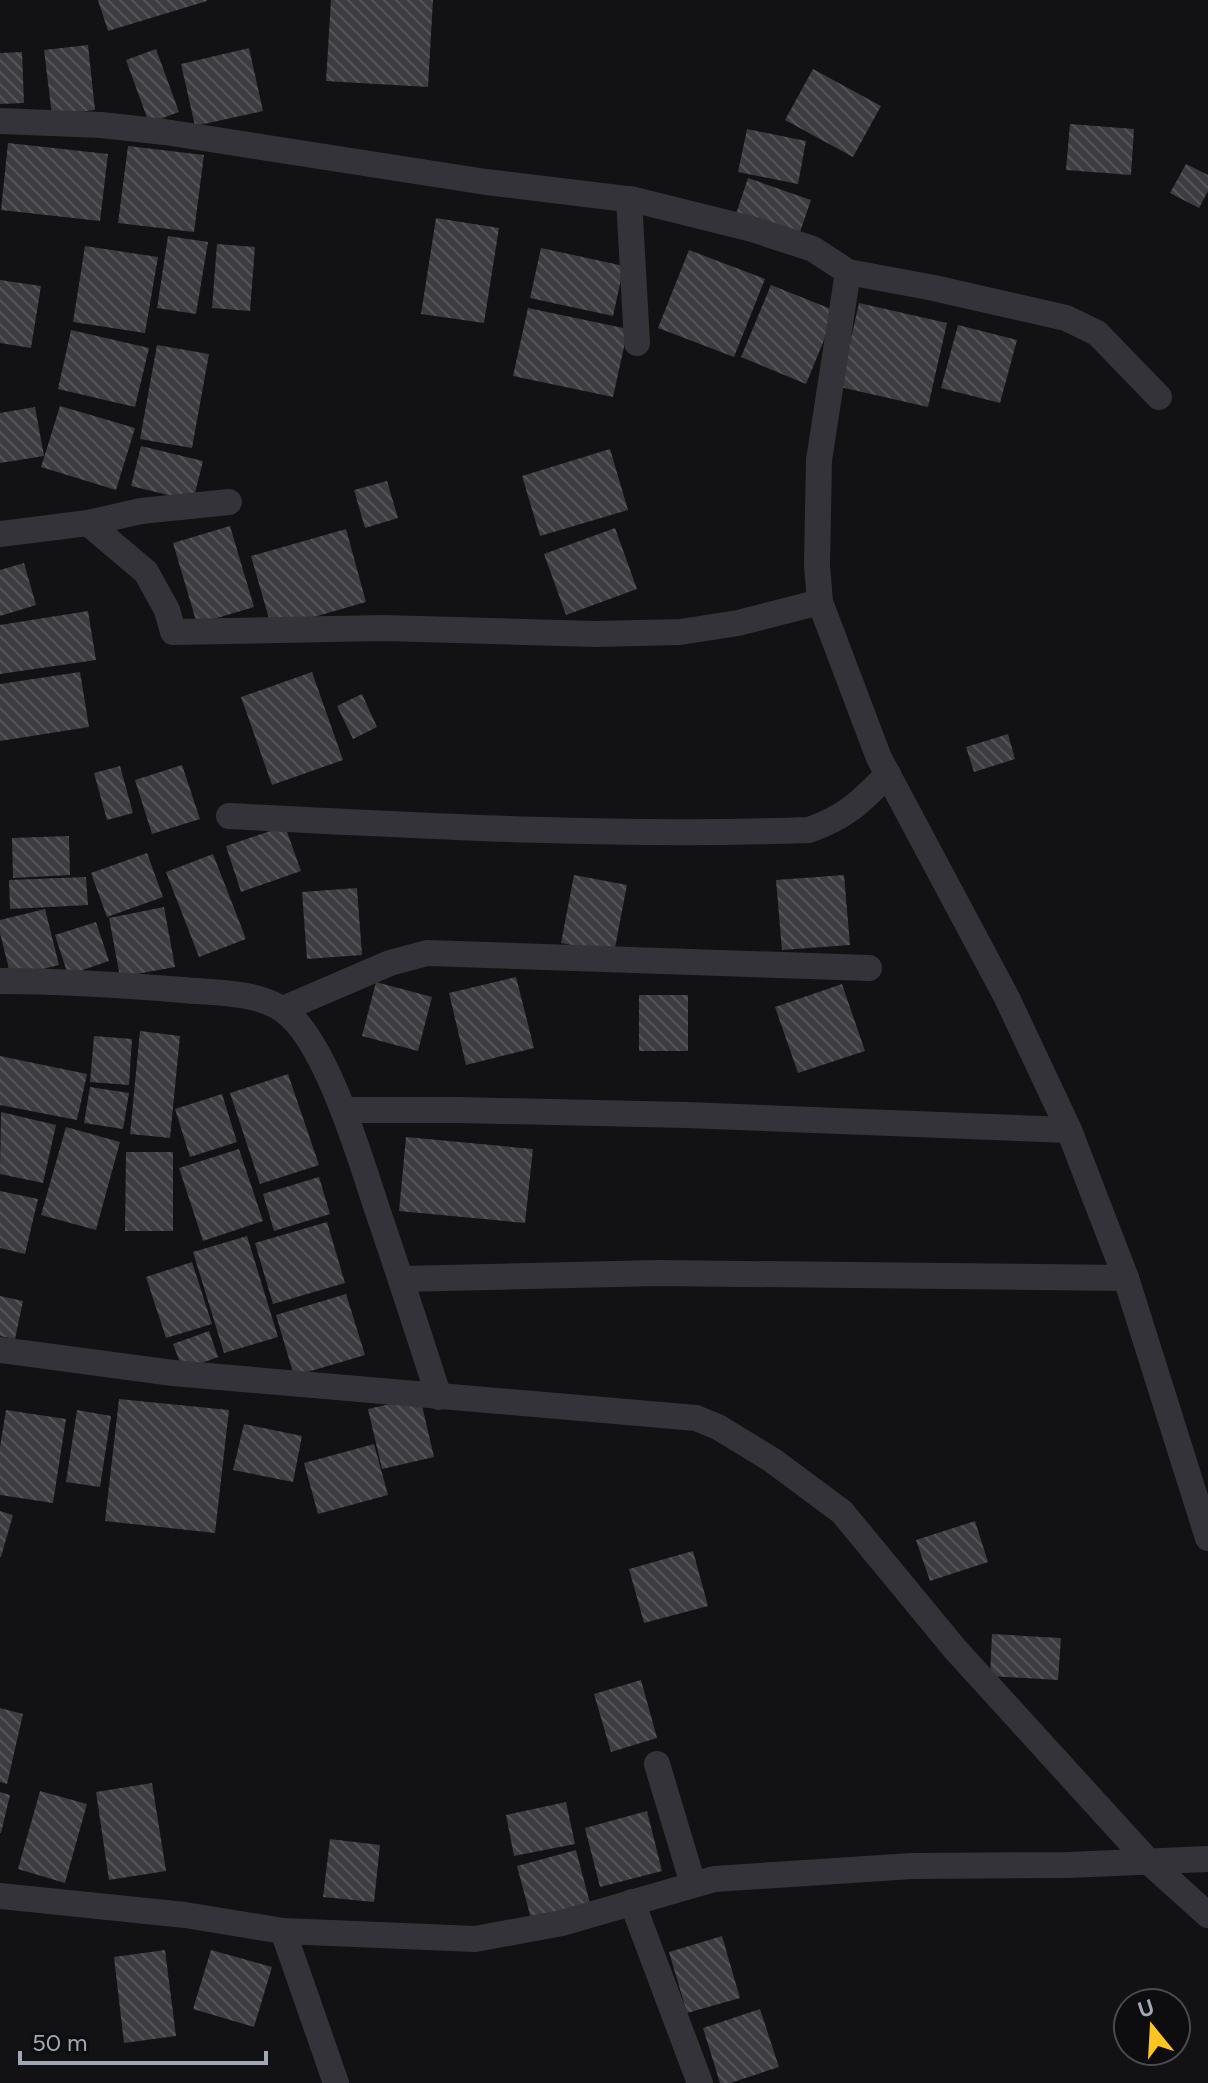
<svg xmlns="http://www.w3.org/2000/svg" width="1208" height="2083" viewBox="0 0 1208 2083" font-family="Figtree,sans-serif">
  <defs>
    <pattern id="building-back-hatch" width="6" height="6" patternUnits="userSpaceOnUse" patternTransform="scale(2)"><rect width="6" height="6" fill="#3c3c41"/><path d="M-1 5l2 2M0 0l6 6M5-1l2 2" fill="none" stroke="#55555a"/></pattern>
  </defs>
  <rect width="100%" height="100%" fill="#121214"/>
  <g fill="url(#building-back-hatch)">
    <path d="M98,0H207V1L108,31Z"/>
    <path d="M331,0H433L428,87L326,81Z"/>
    <path d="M88,45L95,110L52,115L44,50Z"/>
    <path d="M249,48L263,111L195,126L181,64Z"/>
    <path d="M156,49L179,112L149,123L126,60Z"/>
    <path d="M22,52L24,103L0,104V53Z"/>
    <path d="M813,69L881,106L853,157L785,120Z"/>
    <path d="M1070,124L1134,129L1131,175L1066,170Z"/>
    <path d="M747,129L806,141L798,184L738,172Z"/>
    <path d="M8,143L108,154L100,221L1,210Z"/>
    <path d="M128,146L204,155L194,232L118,223Z"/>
    <path d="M1186,164L1208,175V191L1199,208L1170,193Z"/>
    <path d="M748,178L811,200L797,241L734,220Z"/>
    <path d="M436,218L499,228L484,323L421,314Z"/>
    <path d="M168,236L208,242L196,314L157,308Z"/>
    <path d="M217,244L255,247L250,311L212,308Z"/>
    <path d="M85,246L158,257L145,333L73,322Z"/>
    <path d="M541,248L624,266L613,316L530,298Z"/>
    <path d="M689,250L765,279L734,357L658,328Z"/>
    <path d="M0,280L41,286L31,348L0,343Z"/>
    <path d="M771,285L836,311L806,384L741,357Z"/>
    <path d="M859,303L947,323L928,407L840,387Z"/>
    <path d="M528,308L628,329L613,397L513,376Z"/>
    <path d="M958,325L1017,340L1000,403L941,388Z"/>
    <path d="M71,330L149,348L135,407L58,389Z"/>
    <path d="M157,345L209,354L192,448L140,439Z"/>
    <path d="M60,406L135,428L116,490L41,467Z"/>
    <path d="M35,407L44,456L0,463V413Z"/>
    <path d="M141,446L203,461L193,501L131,486Z"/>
    <path d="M610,449L628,510L540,536L522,476Z"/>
    <path d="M387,481L398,518L365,528L354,490Z"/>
    <path d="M230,526L254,607L197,624L173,543Z"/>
    <path d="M615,528L637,589L566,615L544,554Z"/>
    <path d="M346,529L366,602L272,629L251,556Z"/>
    <path d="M24,563L36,605L0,616V570Z"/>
    <path d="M88,611L96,660L0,674V625Z"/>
    <path d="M80,672L89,727L0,741V684Z"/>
    <path d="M312,672L343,760L272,785L241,697Z"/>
    <path d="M362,694L377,727L353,739L337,706Z"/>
    <path d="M1008,734L1015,759L974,772L966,747Z"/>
    <path d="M182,765L200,819L152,834L135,780Z"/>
    <path d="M120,766L133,813L107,820L94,773Z"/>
    <path d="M285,826L301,871L241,892L226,846Z"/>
    <path d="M69,836L70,875L13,878L12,838Z"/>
    <path d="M147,853L163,897L107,917L91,873Z"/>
    <path d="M213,854L246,939L199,957L166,872Z"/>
    <path d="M574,875L627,885L614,953L561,943Z"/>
    <path d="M844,875L850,945L782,950L776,880Z"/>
    <path d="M86,877L88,905L10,909L9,880Z"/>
    <path d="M357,888L362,955L307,959L302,892Z"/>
    <path d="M164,907L175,967L120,977L109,918Z"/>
    <path d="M45,909L59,965L11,977L0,933V920Z"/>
    <path d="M96,922L109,961L68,975L55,935Z"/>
    <path d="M516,977L534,1048L466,1065L449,993Z"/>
    <path d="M376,982L432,997L418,1051L362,1036Z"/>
    <path d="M842,984L865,1051L798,1073L775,1007Z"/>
    <rect x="639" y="995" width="49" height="56"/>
    <path d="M140,1031L180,1036L170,1138L130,1134Z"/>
    <path d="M94,1036L132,1039L129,1085L90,1082Z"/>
    <path d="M0,1056L87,1074L77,1120L0,1105Z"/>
    <path d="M288,1074L319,1165L260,1184L230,1093Z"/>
    <path d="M90,1087L129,1093L123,1129L84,1123Z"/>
    <path d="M222,1094L237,1142L190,1157L175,1109Z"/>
    <path d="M1,1112L56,1125L43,1183L0,1174Z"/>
    <path d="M66,1127L120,1142L96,1230L41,1215Z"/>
    <path d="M406,1137L533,1149L525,1223L399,1211Z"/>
    <path d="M239,1149L263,1221L203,1241L179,1168Z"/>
    <path d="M126,1152H173V1231H125Z"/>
    <path d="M319,1177L330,1214L274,1231L263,1194Z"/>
    <path d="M0,1191L38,1199L25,1254L0,1248Z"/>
    <path d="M327,1222L345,1283L273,1304L255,1243Z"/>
    <path d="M247,1236L278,1337L224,1353L193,1252Z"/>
    <path d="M192,1262L212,1324L166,1338L146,1277Z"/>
    <path d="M346,1294L365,1355L294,1376L276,1315Z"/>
    <path d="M0,1296L23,1301L15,1339L0,1336Z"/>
    <path d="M209,1331L218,1357L183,1370L173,1344Z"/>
    <path d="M420,1397L434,1457L382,1469L368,1409Z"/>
    <path d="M119,1399L229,1410L215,1533L105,1521Z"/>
    <path d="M6,1410L66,1419L53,1503L0,1495V1447Z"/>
    <path d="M77,1410L111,1416L100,1487L66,1482Z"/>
    <path d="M244,1424L302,1436L293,1482L233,1470Z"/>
    <path d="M374,1444L388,1495L318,1514L304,1463Z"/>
    <path d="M0,1511L13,1515L1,1557H0Z"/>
    <path d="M975,1521L988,1562L930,1581L916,1540Z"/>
    <path d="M693,1551L708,1606L644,1623L629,1569Z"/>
    <path d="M992,1634L1061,1638L1058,1680L990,1676Z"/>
    <path d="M641,1680L657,1738L611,1752L594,1694Z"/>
    <path d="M0,1708L23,1714L7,1784L0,1782Z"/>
    <path d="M152,1783L166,1871L109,1880L96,1792Z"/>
    <path d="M40,1791L87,1804L65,1883L18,1869Z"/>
    <path d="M0,1792L10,1795L1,1833H0Z"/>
    <path d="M566,1802L575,1844L514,1856L506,1815Z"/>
    <path d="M647,1811L662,1871L600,1887L585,1828Z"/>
    <path d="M330,1839L380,1845L374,1902L323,1897Z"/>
    <path d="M576,1850L592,1911L533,1926L517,1866Z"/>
    <path d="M722,1936L740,1998L687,2013L669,1952Z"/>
    <path d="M165,1950L176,2036L124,2043L114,1957Z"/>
    <path d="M211,1950L272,1967L254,2027L193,2009Z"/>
    <path d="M760,2009L779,2067L730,2083H720L703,2028Z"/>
  </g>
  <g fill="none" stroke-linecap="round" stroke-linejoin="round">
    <g stroke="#333339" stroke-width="26">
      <path d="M0,121L101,125L165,132L486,182L635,200L752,229L813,249L848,272L819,460L817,565L820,602L879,758L1007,998L1069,1130L1126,1278L1208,1538"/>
      <path d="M629,199L637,343"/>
      <path d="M848,272L934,288L1066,318L1097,333L1159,397"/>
      <path d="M88,523L146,572L167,610L173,632L384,628L595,634L680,632L738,623L820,602"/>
      <path d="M0,534L88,523L141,511L229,502"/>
      <path d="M229,816C422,826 616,837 809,830C846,817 861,802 888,774"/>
      <path d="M0,981C61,981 122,985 183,990C214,993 256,991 283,1010C326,1039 361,1161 378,1212C399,1273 419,1335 439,1397"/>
      <path d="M283,1009L390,963L427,953L869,968"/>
      <path d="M343,1110H458L686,1115L1069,1130"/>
      <path d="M401,1279L658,1273L1126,1278"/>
      <path d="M0,1350L173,1373L696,1418L718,1427L772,1460L842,1512L955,1649L1148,1861L1208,1915"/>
      <path d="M657,1764L693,1884"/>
      <path d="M0,1896L185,1915L283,1931L475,1939L562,1923L714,1879L912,1866L1068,1865L1208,1859"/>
      <path d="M632,1902L700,2083"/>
      <path d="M283,1931L336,2083"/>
    </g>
  </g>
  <g transform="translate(1152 2027) rotate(342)"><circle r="38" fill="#0d0d0f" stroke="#494b51" stroke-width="2"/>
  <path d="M0-6L14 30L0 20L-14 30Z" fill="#fec520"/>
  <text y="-12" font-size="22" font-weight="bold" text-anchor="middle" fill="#a2a7b5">U</text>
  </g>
  <path d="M20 2051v12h246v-12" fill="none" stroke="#a2a7b5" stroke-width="4"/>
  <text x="32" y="2051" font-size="24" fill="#a2a7b5" stroke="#0d0d0f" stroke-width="6" paint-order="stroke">50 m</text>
</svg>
